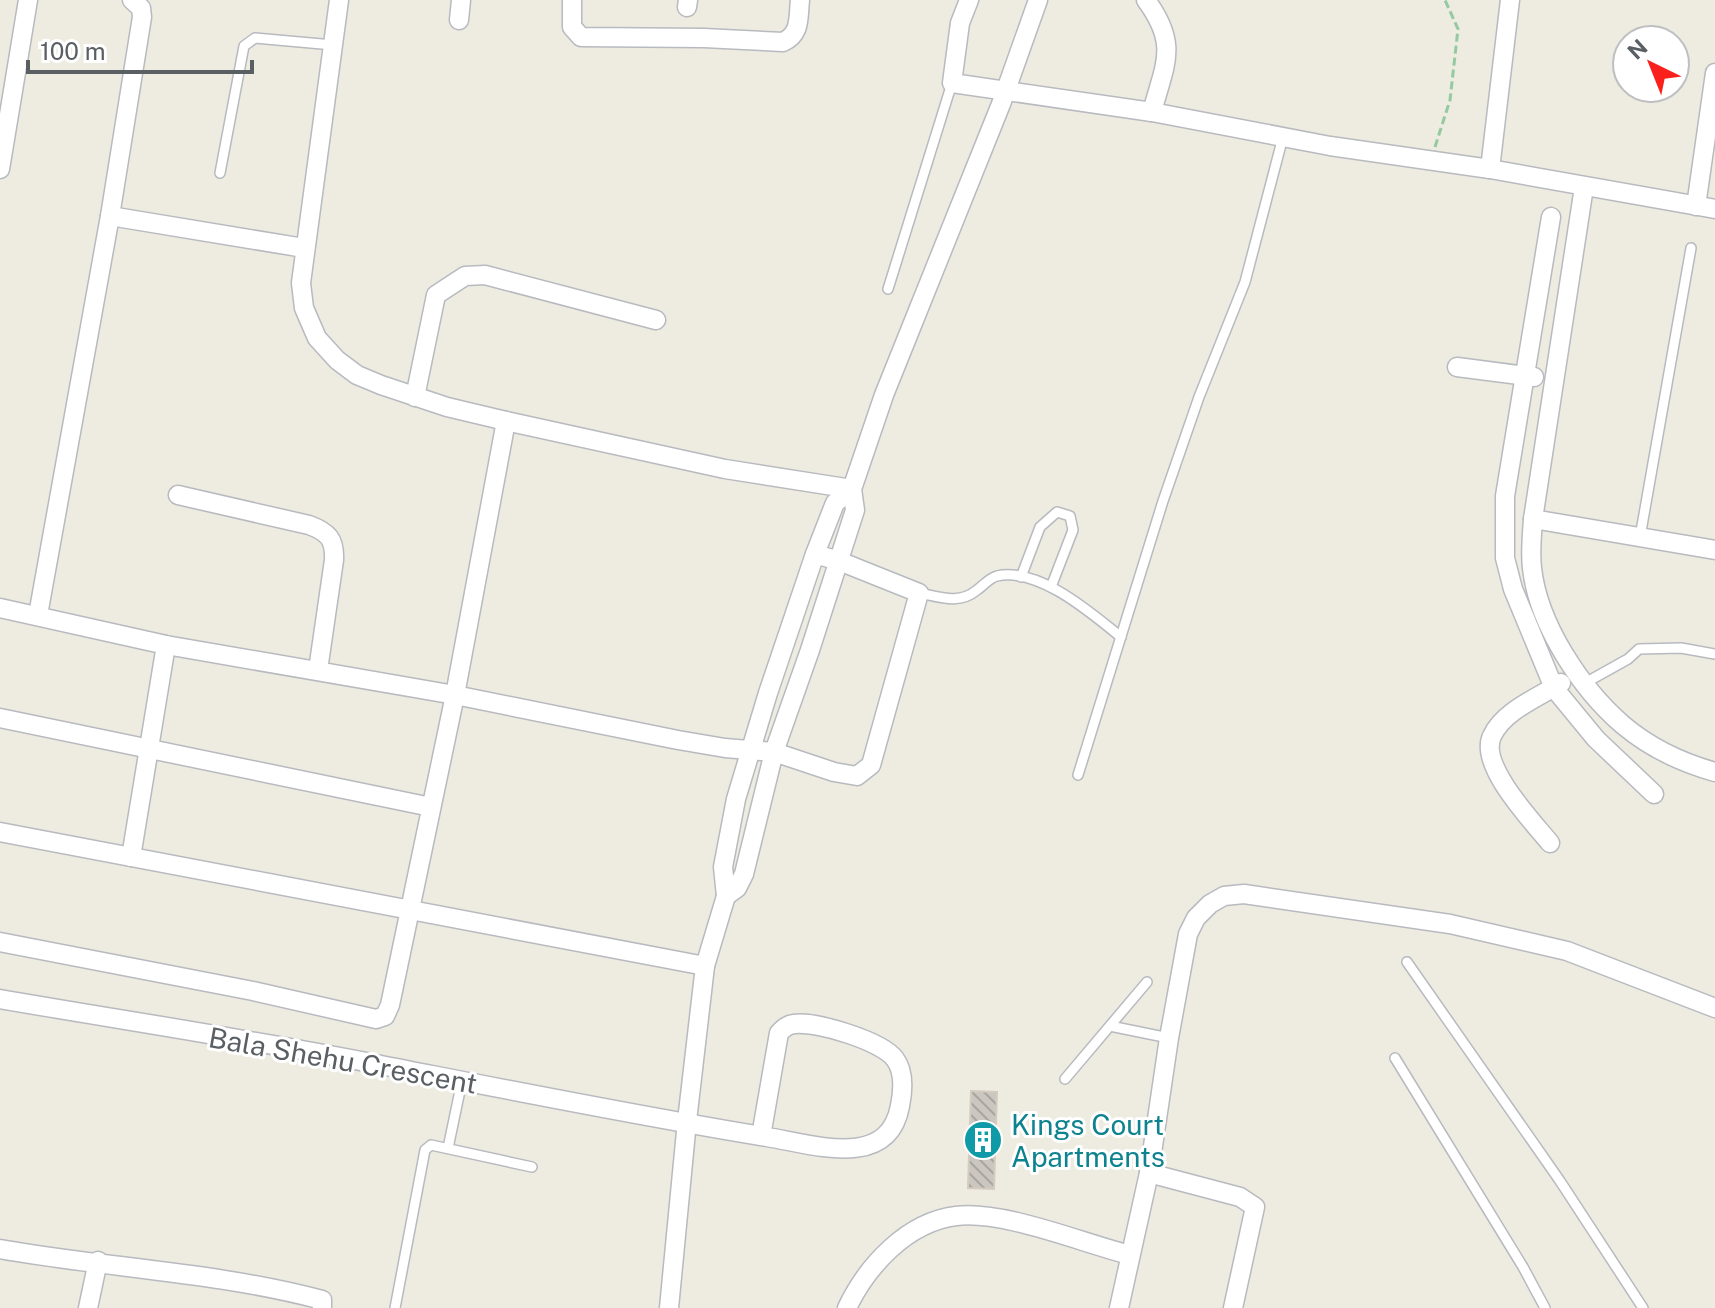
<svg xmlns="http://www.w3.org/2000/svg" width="1715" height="1308" viewBox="0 0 1715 1308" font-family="'Public Sans',sans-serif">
  <defs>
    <pattern id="building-back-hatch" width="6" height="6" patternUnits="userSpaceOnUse" patternTransform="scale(2)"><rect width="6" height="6" fill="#cbc7c0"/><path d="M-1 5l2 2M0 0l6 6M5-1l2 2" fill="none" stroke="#a8a5a0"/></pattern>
  </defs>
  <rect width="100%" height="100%" fill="#eeebe1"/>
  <path fill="url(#building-back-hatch)" stroke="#d3ccbf" stroke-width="2" d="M971,1091L997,1092L994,1189L968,1188Z"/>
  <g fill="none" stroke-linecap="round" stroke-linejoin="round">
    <g stroke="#b7babf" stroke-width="12">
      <g id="service">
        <path d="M220,173L244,46L255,38L333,45"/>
        <path d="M888,289L952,83"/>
        <path d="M1640,537L1691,248"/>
        <path d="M1021,577L1040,527L1057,512L1070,516L1073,530L1051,587"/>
        <path d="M919,593C940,597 959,605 977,590C983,586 989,578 997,576C1039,567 1091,613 1121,637"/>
        <path d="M1585,683L1628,659L1639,649L1681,648L1715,654"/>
        <path d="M1078,775L1163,501L1199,397L1245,282L1283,137"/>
        <path d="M1407,962L1560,1181L1643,1308"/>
        <path d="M1110,1026L1169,1038"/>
        <path d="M1395,1058L1523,1267L1545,1308"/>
        <path d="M1065,1079L1147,982"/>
        <path d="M448,1148L462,1081"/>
        <path d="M395,1308L425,1150L431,1145L532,1167"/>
      </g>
    </g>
    <g stroke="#b7babf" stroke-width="21">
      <g id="minor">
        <path d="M339,0L301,283L304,308L317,338L337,360L357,375L381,385L447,407L506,421L725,469L852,489"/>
        <path d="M572,0V27L581,37L704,38L783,42C801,34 798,18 800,0"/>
        <path d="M969,0L960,23L952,83L1152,112L1330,146L1490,169L1715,209"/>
        <path d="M1146,0C1179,45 1165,63 1152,112"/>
        <path d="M687,7L688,0"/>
        <path d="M459,20L461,0"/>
        <path d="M0,169L28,0"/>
        <path d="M1490,169L1510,0"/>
        <path d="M1584,187L1533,519C1532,535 1530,552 1532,568C1538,624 1581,689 1623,725C1649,747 1683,763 1715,772"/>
        <path d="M1696,206L1715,73"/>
        <path d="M110,216L304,248"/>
        <path d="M1551,217L1505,496V558L1513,589L1554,688L1596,739L1654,794"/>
        <path d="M1457,367L1534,377"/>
        <path d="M415,397L436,295L465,276L485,275L656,320"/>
        <path d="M178,495L309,525C328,532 335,539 334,560L318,670"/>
        <path d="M1533,519L1715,550"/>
        <path d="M0,608L166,645L455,695L678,740L725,748L774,752L834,772L857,776L871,765L919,593L839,561L815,554"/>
        <path d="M38,615L110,216L142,17L141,8L132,0"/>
        <path d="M0,718L431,807"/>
        <path d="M0,832L705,966"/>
        <path d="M1550,843C1533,822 1478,765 1492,736C1503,711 1539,697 1561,683"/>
        <path d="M131,857L166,645"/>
        <path d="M726,896L737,888L744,874L774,752L810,650L855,510L852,489L884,395L1001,104L1038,0"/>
        <path d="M0,942L253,991L376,1019L385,1016L390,1005L455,695L506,421"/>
        <path d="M0,999C127,1021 255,1040 381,1065C509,1090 638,1116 767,1137C812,1144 888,1171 900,1106C903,1091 904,1071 895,1059C882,1041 816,1021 794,1024C787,1025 784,1028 779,1033L761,1136"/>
        <path d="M1149,1173L1240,1197L1255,1207L1233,1308"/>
        <path d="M0,1249C107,1268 217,1272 322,1300V1308"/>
        <path d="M88,1308L98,1261"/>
        <path d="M669,1308L687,1121L705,966L726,896L723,867L736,799L768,693L815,554L835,503L852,489"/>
        <path d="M847,1308C867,1266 907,1222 956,1216C1003,1210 1082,1243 1130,1255"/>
        <path d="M1119,1308L1149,1173L1169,1038L1188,934L1196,918L1210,904L1224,896L1244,894L1450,924L1567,951L1715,1008"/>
      </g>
    </g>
    <path stroke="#93ca9f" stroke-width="3" stroke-dasharray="8 4" stroke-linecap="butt" d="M1435,147L1450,100L1458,29L1445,0"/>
    <use href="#service" stroke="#fff" stroke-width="9"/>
    <use href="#minor" stroke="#fff" stroke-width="18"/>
  </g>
  <defs>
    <g id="building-disc" transform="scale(2)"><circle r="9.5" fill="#0f9aa8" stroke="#fff"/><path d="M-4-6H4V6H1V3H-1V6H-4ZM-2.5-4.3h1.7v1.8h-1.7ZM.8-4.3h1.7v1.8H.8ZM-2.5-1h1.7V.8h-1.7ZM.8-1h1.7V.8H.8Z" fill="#fff"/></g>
  </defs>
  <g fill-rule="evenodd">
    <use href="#building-disc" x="983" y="1140"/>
  </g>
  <g text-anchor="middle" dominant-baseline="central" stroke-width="6" stroke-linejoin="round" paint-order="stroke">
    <g font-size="28" fill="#5a5f64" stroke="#fff">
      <text transform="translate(343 1060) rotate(10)">Bala Shehu Crescent</text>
    </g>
    <g font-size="28" fill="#0d838f" stroke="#fff" text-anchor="start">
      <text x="1011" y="1124">Kings Court<tspan x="1011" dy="32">Apartments</tspan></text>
    </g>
  </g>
  <g transform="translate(1651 64) rotate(317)"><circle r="38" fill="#ffffff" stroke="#bdbfc1" stroke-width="2"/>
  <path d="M0-6L14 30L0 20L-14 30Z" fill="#fa201b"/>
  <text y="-12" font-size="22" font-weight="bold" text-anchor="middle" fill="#5a5f64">N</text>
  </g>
  <path d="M28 60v12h224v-12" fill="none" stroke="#5a5f64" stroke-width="4"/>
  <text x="40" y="60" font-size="24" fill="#5a5f64" stroke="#ffffff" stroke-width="6" paint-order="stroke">100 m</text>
</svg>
